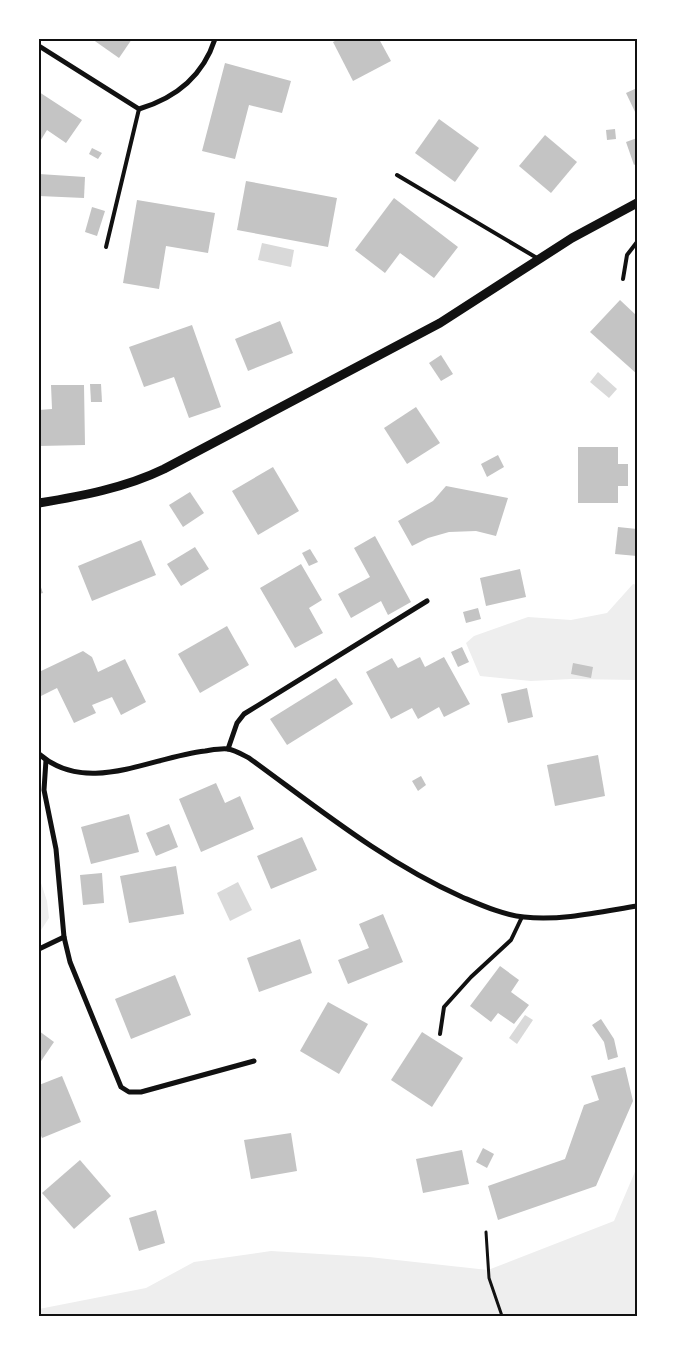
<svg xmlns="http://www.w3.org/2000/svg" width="676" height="1355" viewBox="0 0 676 1355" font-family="'PT Sans',sans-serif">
  <rect width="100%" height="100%" fill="#fff"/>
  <g fill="#eee">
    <path d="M633,584L637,585V680L571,679L531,681L480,676L466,643L474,636L528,617L571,620L607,613Z"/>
    <path d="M40,880L47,901L49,918L39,933Z"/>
    <path d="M637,1167V1316H39V1309L146,1288L194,1262L271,1251L369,1257L488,1270L614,1221Z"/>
  </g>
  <g fill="#d9d9d9">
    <path d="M262,243L294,250L291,267L258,260Z"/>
    <path d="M598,372L617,389L609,398L590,382Z"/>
    <path d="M238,882L252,910L230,921L217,893Z"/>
    <path d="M525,1015L533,1020L517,1044L509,1038Z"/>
  </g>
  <g fill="#c4c4c4">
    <path d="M92,39H132L119,58Z"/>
    <path d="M339,39H379L391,61L353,81L333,42Z"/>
    <path d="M225,63L291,81L282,113L249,105L235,159L202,151Z"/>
    <path d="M637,88V116L626,93Z"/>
    <path d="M39,92L82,120L66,143L47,130L39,143Z"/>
    <path d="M439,119L479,148L455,182L415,153Z"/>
    <path d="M615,129L616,139L607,140L606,130Z"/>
    <path d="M545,135L577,162L551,193L519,166Z"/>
    <path d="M637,138V163L634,165L626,142Z"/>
    <path d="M92,148L102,153L98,159L89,154Z"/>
    <path d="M39,174L85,177L84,198L39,196Z"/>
    <path d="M246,181L337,198L328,247L237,230Z"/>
    <path d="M394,198L458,247L434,278L400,253L385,273L355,250Z"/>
    <path d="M137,200L215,213L208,253L166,246L159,289L123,283Z"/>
    <path d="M92,207L105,211L97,236L85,232Z"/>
    <path d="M620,300L637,316V374L590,332Z"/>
    <path d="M280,321L293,353L248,371L235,339Z"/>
    <path d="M192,325L221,407L189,418L174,377L144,387L129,347Z"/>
    <path d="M441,355L453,374L441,381L429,363Z"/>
    <path d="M90,384H101L102,402H91Z"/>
    <path d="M51,385H84L85,445L39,446V410L52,409Z"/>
    <path d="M416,407L440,443L407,464L384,428Z"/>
    <path d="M578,447H618V464H628V486H618V503H578Z"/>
    <path d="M498,455L504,467L487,477L481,464Z"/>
    <path d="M273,467L299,511L258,535L232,491Z"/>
    <path d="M446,486L508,498L496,536L476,531L449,532L428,538L412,546L398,521L433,501Z"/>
    <path d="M190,492L204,513L183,527L169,505Z"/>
    <path d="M618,527L637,529V556L615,554Z"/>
    <path d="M375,536L411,602L388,615L381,601L351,618L338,594L370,577L354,548Z"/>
    <path d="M141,540L156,575L92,601L78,566Z"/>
    <path d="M195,547L209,569L181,586L167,564Z"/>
    <path d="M310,549L318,562L309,566L302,553Z"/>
    <path d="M301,564L322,600L309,608L323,633L295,648L260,588Z"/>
    <path d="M520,569L526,597L486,606L480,578Z"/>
    <path d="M39,582L43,593L39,594Z"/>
    <path d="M478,608L481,619L466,623L463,612Z"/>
    <path d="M227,626L249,665L200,693L178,654Z"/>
    <path d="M462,647L469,662L458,667L451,652Z"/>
    <path d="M83,651L92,657L98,672L125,659L146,702L121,715L112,697L92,705L96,713L74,723L57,688L39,697V672Z"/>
    <path d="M420,657L425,667L444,657L470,704L444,717L439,707L418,719L412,708L391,719L366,672L392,658L398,668Z"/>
    <path d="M573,663L593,667L591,678L571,674Z"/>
    <path d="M336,678L353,704L287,745L270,719Z"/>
    <path d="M527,688L533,717L508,723L501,694Z"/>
    <path d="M598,755L605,796L555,806L547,765Z"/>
    <path d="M421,776L426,785L418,791L412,781Z"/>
    <path d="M216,783L225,803L240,796L254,829L201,852L179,799Z"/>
    <path d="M129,814L139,852L91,864L81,827Z"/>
    <path d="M169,824L178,847L156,856L146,833Z"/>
    <path d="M302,837L317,870L271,889L257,856Z"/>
    <path d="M176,866L184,914L129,923L120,876Z"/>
    <path d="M102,873L104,903L83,905L80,875Z"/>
    <path d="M383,914L403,962L348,984L338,960L369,948L359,924Z"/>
    <path d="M300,939L312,973L259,992L247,958Z"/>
    <path d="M500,966L519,980L511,992L529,1005L514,1024L498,1013L491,1022L470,1006Z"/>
    <path d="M175,975L191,1015L131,1039L115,999Z"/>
    <path d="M328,1002L368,1024L339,1074L300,1051Z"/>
    <path d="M601,1019L614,1039L618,1057L608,1060L604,1042L592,1025Z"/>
    <path d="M39,1031L54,1042L39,1064Z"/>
    <path d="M422,1032L463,1058L432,1107L391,1080Z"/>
    <path d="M625,1067L633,1101L596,1186L498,1220L488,1186L565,1159L584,1105L599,1100L591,1076Z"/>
    <path d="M62,1076L81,1122L42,1138L39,1131V1085Z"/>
    <path d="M291,1133L297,1171L251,1179L244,1140Z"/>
    <path d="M483,1148L494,1154L487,1168L476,1162Z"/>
    <path d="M462,1150L469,1184L423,1193L416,1159Z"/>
    <path d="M80,1160L111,1196L74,1229L42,1193Z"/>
    <path d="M156,1210L165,1243L139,1251L129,1218Z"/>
  </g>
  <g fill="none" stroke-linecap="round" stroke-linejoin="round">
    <path stroke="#111" stroke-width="3" d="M486,1232L489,1278L502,1316"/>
    <g stroke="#111" stroke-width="4">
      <path d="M397,175L537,258"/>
      <path d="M106,247L139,109"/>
      <path d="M623,279L627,255L637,242"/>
      <path d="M440,1034L444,1007L471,977L511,940L522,917"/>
    </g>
    <g stroke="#111" stroke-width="5">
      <path d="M39,46L139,109C176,98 203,76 215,39"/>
      <path d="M228,749L237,723L244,714L427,601"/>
      <path d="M39,754C87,796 151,757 205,751C212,750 221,748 228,749C235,750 243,755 249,758C318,808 384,862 462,897C481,905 503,915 524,917C561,921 600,912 637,906"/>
      <path d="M46,760L44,790L56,849L64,937L70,962L121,1087L129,1092H141L254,1061"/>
      <path d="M39,949L64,937"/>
    </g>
    <path stroke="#111" stroke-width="9" d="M39,503C81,496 125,488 164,469L440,323L572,238L637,203"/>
  </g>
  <rect width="676" height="1355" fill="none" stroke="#ffffff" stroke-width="80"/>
  <rect x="40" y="40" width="596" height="1275" fill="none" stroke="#111" stroke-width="2"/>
</svg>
